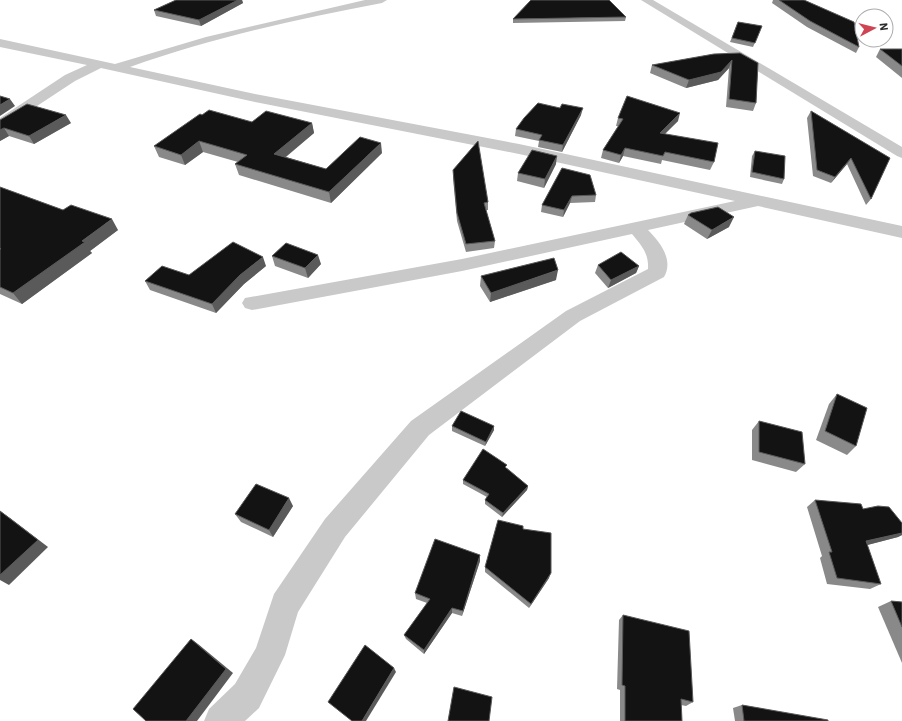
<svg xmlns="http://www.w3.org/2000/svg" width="902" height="721" viewBox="0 0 902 721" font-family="'IBM Plex Sans',sans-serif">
  <rect width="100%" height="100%" fill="#fff"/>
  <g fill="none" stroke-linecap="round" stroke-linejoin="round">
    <g fill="#c9c9c9" fill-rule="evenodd">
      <path d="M365,0H387L382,3C297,19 211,38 130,67L255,94L519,144L902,226V238L758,206L648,230C660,242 674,260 664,277L580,321L429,435L345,537L298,612L285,655L259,708L245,721H204L209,709L235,684L256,648L274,594L325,519L411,421L566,311L648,269C649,253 641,245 632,234L462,271L252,310L245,308L242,303L245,298L462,259L735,201L519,154L255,102L101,68L75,81L5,127L0,128V118L65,75L87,65L0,47V39L115,64L206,37Z"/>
      <path d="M641,0H653L902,147V158L897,156Z"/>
    </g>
  </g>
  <g fill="#898989">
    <path d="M176,0H242L243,3L201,26L156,16L154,10Z"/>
    <path d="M773,0H804L859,47L856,53L807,27L772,3Z"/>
    <path d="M626,17L625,21L513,23V19Z"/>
    <path d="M738,22L762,26L753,47L730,42Z"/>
    <path d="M880,49H902V78L876,57Z"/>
    <path d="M714,54L758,63L756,103L753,111L726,107L729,68L718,80L686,88L650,73L652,65Z"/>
    <path d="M811,111L890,158L871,199L866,205L847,164L831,183L813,176L807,118Z"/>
    <path d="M581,115L562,152L538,147L539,141L515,136L516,129Z"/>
    <path d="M618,118L678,121L664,134L714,162L710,170L662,160L661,164L623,156L619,163L601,158L603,150L618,126H616Z"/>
    <path d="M0,120L71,123L34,144L9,136L0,141Z"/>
    <path d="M252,122L312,123L314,133L286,157L326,169L382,153L331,203L239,175L235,164L238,162L203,152L185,165L159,157L154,146Z"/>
    <path d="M755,151L784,179L782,184L750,177L752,156Z"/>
    <path d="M556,164L544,188L517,181L518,173Z"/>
    <path d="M562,168L596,195L595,202L570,203L563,217L541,212L542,205Z"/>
    <path d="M453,170L488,202V210H486L495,241L494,248L466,252L457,221L453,178Z"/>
    <path d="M0,187L118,230L90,251L92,253L22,304L0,294Z"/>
    <path d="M688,215L729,227L707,239L684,224Z"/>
    <path d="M272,256L321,264L308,278L275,266Z"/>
    <path d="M598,265L639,266L636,273L608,288L595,273Z"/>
    <path d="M266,266L244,284L216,313L150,290L145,281Z"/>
    <path d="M481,276L556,280L490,302L480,286Z"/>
    <path d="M837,394L856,446L847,455L816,440L829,404Z"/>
    <path d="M759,421L805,464L796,472L752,460V430Z"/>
    <path d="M452,426H494V430L485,446L452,431Z"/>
    <path d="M507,468L528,486L527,490L502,517L485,504V500L487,497L463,484V480Z"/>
    <path d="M815,500L863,509L902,523V535L898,537L867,545L881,584L870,589L827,584L820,558L822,556L807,507Z"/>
    <path d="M293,506L273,537L241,522L235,514Z"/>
    <path d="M523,529L549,578L529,608L485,572V567Z"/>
    <path d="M480,555V561L462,616L452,613L424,654L406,639L404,635L427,603L416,599L415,593Z"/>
    <path d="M891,601L902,602V663L878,607Z"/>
    <path d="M623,615L693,702L686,706L681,705L682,721H620V690L617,689L619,620Z"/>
    <path d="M742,705L828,721H735L733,708Z"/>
  </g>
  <g fill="#5a5a5a">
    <path d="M238,0H242L243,3L201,26L199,20Z"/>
    <path d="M732,60L729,68L718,80L686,88L689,80Z"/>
    <path d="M10,99L15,106L0,116V105Z"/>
    <path d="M583,108L581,115L562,152L563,145Z"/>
    <path d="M680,113L678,121L658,141L660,133Z"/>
    <path d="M66,115L71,123L34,144L29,136Z"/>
    <path d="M312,123L314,133L277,164L274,154Z"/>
    <path d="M4,128L9,136L0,141V130Z"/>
    <path d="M199,141L203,152L185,165L181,155Z"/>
    <path d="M381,143L382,153L331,203L329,192Z"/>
    <path d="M625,148L623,156L619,163L621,155Z"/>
    <path d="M557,156L556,164L544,188L545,179Z"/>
    <path d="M851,158L847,164L831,183L835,177Z"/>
    <path d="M572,196L570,203L563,217L564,210Z"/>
    <path d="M734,217L729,227L707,239L712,230Z"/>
    <path d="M112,219L118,230L90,251L92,253L22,304L13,293Z"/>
    <path d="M318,255L321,264L308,278L305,268Z"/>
    <path d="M263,257L266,266L244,284L216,313L212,304L240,275Z"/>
    <path d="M639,266L636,273L608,288L611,280Z"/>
    <path d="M558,270L556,280L490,302L491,293Z"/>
    <path d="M494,426V430L485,446L486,442Z"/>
    <path d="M528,486L527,490L502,517L503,513Z"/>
    <path d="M289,498L293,506L273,537L269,530Z"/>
    <path d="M0,511L10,518L48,547L9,585L0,580Z"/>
    <path d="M902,533V535L898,537L856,548L866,541Z"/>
    <path d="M480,555V561L462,616L463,611Z"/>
    <path d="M551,573L549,578L529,608L531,604Z"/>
    <path d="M452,608V613L424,654V650Z"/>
    <path d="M191,639L198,644L233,673L197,721H186Z"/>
    <path d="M394,668L396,672L366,721H362Z"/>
  </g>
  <g fill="#131313" stroke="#5a5a5a">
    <path d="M176,0H238L199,20L154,10Z"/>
    <path d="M531,0H609L626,17L513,19Z"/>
    <path d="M779,0H804L854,22L859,47L810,21Z"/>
    <path d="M738,22L762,26L755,43L732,38Z"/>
    <path d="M880,49H902V66Z"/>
    <path d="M740,53L758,63L756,103L729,99L732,60L721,72L689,80L652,65L714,54Z"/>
    <path d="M0,96L10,99L0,105Z"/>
    <path d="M627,96L680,113L660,133L718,143L714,162L665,152L663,156L625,148L621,155L603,150L623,119L618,118Z"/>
    <path d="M538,103L560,108L562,104L583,108L563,145L539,140L542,135L516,129L524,118Z"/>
    <path d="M27,104L66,115L29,136L4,128L0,130V120Z"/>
    <path d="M209,110L252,122L266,111L312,123L274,154L326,169L360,137L381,143L329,192L235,164L247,155L199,141L181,155L154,146L200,114L202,115Z"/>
    <path d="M811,111L890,158L871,199L851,158L835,177L817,170Z"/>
    <path d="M478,141L488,202L484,203L495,241L466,244L457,213L453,170Z"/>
    <path d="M532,150L557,156L545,179L518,173Z"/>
    <path d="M755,151L785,156L784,179L752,172Z"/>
    <path d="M562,168L590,175L596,195L572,196L564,210L542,205Z"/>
    <path d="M0,187L63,210L71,205L112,219L82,241L85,242L13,293L0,287V249H1L0,248Z"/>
    <path d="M718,207L734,217L712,230L688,215L691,213Z"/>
    <path d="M233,242L263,257L240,275L212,304L145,281L162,266L189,275Z"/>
    <path d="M286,243L318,255L305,268L272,256Z"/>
    <path d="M621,252L639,266L611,280L598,265Z"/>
    <path d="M554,258L558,270L491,293L481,276Z"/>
    <path d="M837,394L867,408L856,446L825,431Z"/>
    <path d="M461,411L494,426L486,442L452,426Z"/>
    <path d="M759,421L802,432L805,464L759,452Z"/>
    <path d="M483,449L507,465L505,467L528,486L503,513L485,500L489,494L463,480Z"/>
    <path d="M256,484L289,498L269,530L235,514Z"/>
    <path d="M815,500L861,504L863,509L878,506L889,507L902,523V533L866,541L881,584L837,578L829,552H832Z"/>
    <path d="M0,511L38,540L0,575Z"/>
    <path d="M498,520L523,526V529L551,533V573L531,604L485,567Z"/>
    <path d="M435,539L480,555L463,611L452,608L424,650L404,635L430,599L415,593Z"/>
    <path d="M891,601L902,602V627Z"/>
    <path d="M623,615L689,631L693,702L681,699L682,721H625V686L622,685Z"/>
    <path d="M191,639L226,669L186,721H146L133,709Z"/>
    <path d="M365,645L394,668L362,721H352L328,702Z"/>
    <path d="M454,687L492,697L489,721H448Z"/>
    <path d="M742,705L828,720V721H744Z"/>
  </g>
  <g transform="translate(874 28) rotate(83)"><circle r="19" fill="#ffffff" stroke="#ababab"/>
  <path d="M0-3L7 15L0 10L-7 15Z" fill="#ce4453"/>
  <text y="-6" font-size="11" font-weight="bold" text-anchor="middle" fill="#2c2c2c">N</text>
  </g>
</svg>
